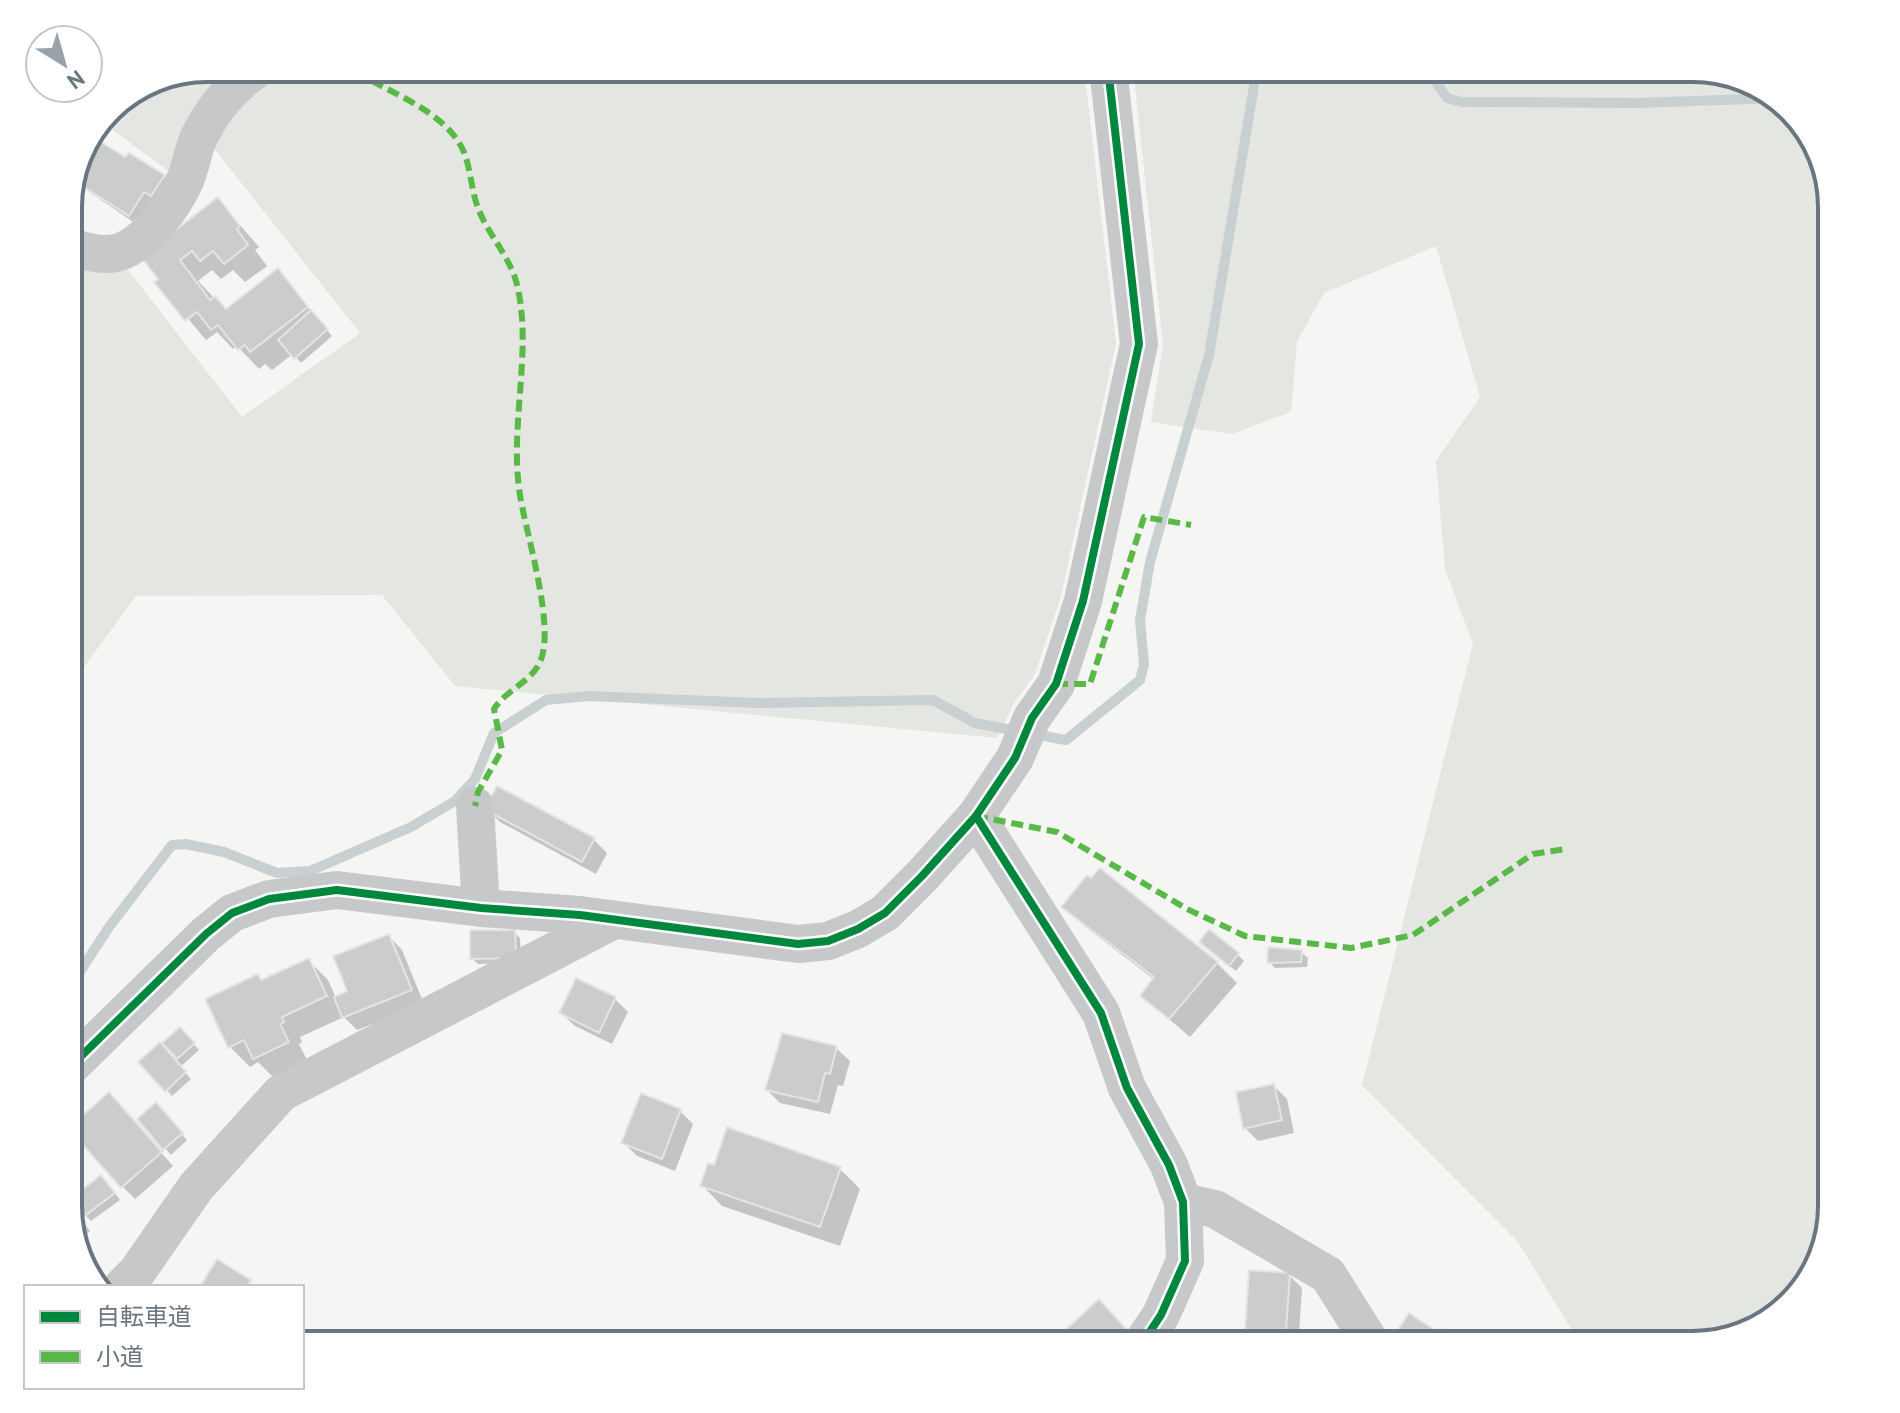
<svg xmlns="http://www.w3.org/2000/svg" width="1900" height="1413" viewBox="0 0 1900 1413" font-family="'PT Sans','Noto Sans JP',sans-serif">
  <rect width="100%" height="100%" fill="#f5f5f4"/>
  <g fill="#e4e6e2">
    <path d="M207,68H242L175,176L101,121L115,103Z"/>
    <path d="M277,68H1084L1116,343L1061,596L1035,674L1014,703L997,738L455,686L382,595L136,596L68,689V257L122,262L242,417L360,333L209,142L260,79Z"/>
    <path d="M1133,68H1694L1777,96L1817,145L1832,206V1207L1804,1290L1755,1330L1693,1345H1581L1518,1242L1362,1085L1473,644L1445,569L1436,461L1480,397L1436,246L1324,293L1297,342L1291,412L1232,434L1151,422L1163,345Z"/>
  </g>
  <g fill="#0003">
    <path d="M90,135L126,160L164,177L177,190L142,228L78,184L76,188L72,186L82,146Z"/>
    <path d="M218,200L259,247L255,250L267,266L245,282L233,270L221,279L212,270L198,281L227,311L278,271L332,336L301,363L293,354L272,370L265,364L259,369L237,346L233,349L217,332L206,340L157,282Z"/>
    <path d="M487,809L594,840L607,853L596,874L500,822Z"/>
    <path d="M1064,907L1217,963L1237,983L1190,1037L1142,996L1155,980L1084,926Z"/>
    <path d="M514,932L520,938L521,963L478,964L472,958Z"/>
    <path d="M389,936L402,950L424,1004L357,1030L344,1017L300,1037L302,1042L299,1044L308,1062L274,1078L258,1062L250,1067L230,1047L258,976L263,982L308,960L328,980L336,998L349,992Z"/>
    <path d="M1207,948L1238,955L1244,961L1236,971Z"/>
    <path d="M1301,952L1308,958L1307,967L1275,968L1269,962Z"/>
    <path d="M615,999L628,1012L612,1044L575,1026L561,1013Z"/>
    <path d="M180,1030L199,1050L180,1067L191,1079L172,1096L141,1062Z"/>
    <path d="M836,1048L850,1061L843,1086L838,1085L830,1114L780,1103L767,1090Z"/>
    <path d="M1274,1086L1287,1099L1294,1133L1258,1141L1245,1128Z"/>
    <path d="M122,1108L173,1166L135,1199L122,1186Z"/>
    <path d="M162,1111L187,1140L171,1155L140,1119Z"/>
    <path d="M680,1111L693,1124L675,1171L637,1156L624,1143Z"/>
    <path d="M840,1169L860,1189L840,1246L722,1206L702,1185Z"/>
    <path d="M107,1183L120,1200L91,1221L85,1215Z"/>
    <path d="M68,1201L90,1231L76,1242L68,1215Z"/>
    <path d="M1289,1275L1302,1288L1299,1333L1342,1337L1350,1345H1246Z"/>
    <path d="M249,1282L255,1287L204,1284Z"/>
    <path d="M1099,1302L1139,1345H1052Z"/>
  </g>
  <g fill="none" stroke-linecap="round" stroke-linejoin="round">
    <g stroke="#c9d0d2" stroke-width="10">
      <path d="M1426,68L1447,98L1462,102L1638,103L1778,98"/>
      <path d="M1033,734L1066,740L1140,680L1144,665L1140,620L1150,562L1209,355L1257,68"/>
      <path d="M68,990L109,927L172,845L186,844L224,852L277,873L310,871L411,827L455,801L475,779L494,733L546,700L588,696L758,703L933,700L975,723L1017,731"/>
    </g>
  </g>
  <g fill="#cbcccc" stroke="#e4e4e4" stroke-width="2">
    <path d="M93,137L125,157L129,153L165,175L151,196L144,192L129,216L73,180L79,158Z"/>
    <path d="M218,197L240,226L237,229L248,245L224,264L213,251L200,261L192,251L180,260L210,300L215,296L226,309L278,268L308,307L250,352L245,345L238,350L218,325L211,330L197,312L185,321L154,282L158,279L141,257Z"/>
    <path d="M311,310L328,329L294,359L278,340Z"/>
    <path d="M497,786L595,838L582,862L484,809Z"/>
    <path d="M1100,868L1218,962L1169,1019L1140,996L1154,977L1061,907L1087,875L1091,878Z"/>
    <path d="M1209,929L1239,953L1229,966L1199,942Z"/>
    <path d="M470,930H515L516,958L470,959Z"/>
    <path d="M389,934L412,990L342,1018L334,997L347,991L333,956Z"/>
    <path d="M1268,947L1302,950L1301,962L1267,963Z"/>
    <path d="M309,958L327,996L282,1017L284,1022L280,1024L289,1042L253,1059L244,1040L228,1048L205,999L258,974L261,980Z"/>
    <path d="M576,978L616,997L599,1033L559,1013Z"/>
    <path d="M180,1027L195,1043L177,1059L162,1043Z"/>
    <path d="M782,1033L837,1046L830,1074L825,1073L818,1102L765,1090Z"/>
    <path d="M160,1042L186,1072L165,1092L138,1062Z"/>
    <path d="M1274,1084L1282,1120L1243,1129L1236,1092Z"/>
    <path d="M109,1092L162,1152L121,1188L68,1128Z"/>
    <path d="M641,1093L681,1109L662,1159L621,1143Z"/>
    <path d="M156,1102L183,1133L163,1150L137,1119Z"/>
    <path d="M727,1127L841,1167L820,1227L700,1186L708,1163L714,1165Z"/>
    <path d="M101,1175L115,1193L83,1217L70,1199Z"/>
    <path d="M217,1259L251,1280L246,1287L201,1285Z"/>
    <path d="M1249,1270L1290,1273L1285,1345H1244Z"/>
    <path d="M1099,1299L1128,1331L1114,1345H1049Z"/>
    <path d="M1409,1313L1439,1333L1440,1329L1461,1345H1388Z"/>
    <path d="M1290,1331L1343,1335L1342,1345H1289Z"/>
  </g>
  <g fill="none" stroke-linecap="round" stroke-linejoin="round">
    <g stroke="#c6c8c9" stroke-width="38">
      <path d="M68,246C84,251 99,256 116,253C145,246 175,204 186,178C191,165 193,150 199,137C212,110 233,85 258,68"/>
      <path d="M475,806L481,908"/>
      <path d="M976,816L1101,1013L1127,1088L1169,1165L1183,1202L1185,1261L1161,1315L1141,1345"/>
      <path d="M68,1069L206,934L232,913L269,899L337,890L481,908L580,915L798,944L828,941L858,929L885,913L922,876L976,816L1015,758L1032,718L1056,684L1083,601L1139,344L1108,68"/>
      <path d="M1183,1202L1215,1209L1328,1275L1372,1345"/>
      <path d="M122,1287L137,1272L196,1187L281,1093L612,921"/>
    </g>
    <g stroke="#58b947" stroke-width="6" stroke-dasharray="12 6" stroke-linecap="butt">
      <path d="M360,68L367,78C400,97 446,114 463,150C471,168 471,190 478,208C489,237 512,258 518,289C532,355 509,427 520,495C526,534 556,627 540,662C531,682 506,690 494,709L502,750L478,792L475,806"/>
      <path d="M1056,684H1090L1144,517L1191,525"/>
      <path d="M976,816L1057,832L1187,909L1245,936L1351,948L1413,935L1533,854L1566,849"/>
    </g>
    <g stroke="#fff" stroke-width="13">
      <g id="cycleway">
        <path d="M976,816L1101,1013L1127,1088L1169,1165L1183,1202L1185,1261L1161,1315L1141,1345"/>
        <path d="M68,1069L206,934L232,913L269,899L337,890L481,908L580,915L798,944L828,941L858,929L885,913L922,876L976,816L1015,758L1032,718L1056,684L1083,601L1139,344L1108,68"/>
      </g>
    </g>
    <use href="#cycleway" stroke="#00873e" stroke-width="8"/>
  </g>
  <path d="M0 0H1900V1413H0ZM207 82H1693A125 125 0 0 1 1818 207V1206A125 125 0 0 1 1693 1331H207A125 125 0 0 1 82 1206V207A125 125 0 0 1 207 82Z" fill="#fff" fill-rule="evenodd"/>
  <path fill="none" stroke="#697681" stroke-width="4" d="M207 82H1693A125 125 0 0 1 1818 207V1206A125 125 0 0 1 1693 1331H207A125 125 0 0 1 82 1206V207A125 125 0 0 1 207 82Z"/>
  <rect x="24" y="1285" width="280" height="104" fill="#ffffff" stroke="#c3c8cd" stroke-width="2"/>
  <rect x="40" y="1311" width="40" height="12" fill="#00873e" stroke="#c3c8cd" stroke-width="2"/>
  <text x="96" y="1325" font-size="24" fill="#697681">自転車道</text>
  <rect x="40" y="1351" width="40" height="12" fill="#58b947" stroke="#c3c8cd" stroke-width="2"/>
  <text x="96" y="1365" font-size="24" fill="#697681">小道</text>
  <g transform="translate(64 64) rotate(143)"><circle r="38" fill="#ffffff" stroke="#c3c8cd" stroke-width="2"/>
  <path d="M0-6L14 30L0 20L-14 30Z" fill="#9aa2a9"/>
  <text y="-12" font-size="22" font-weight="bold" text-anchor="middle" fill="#697681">N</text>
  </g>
</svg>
